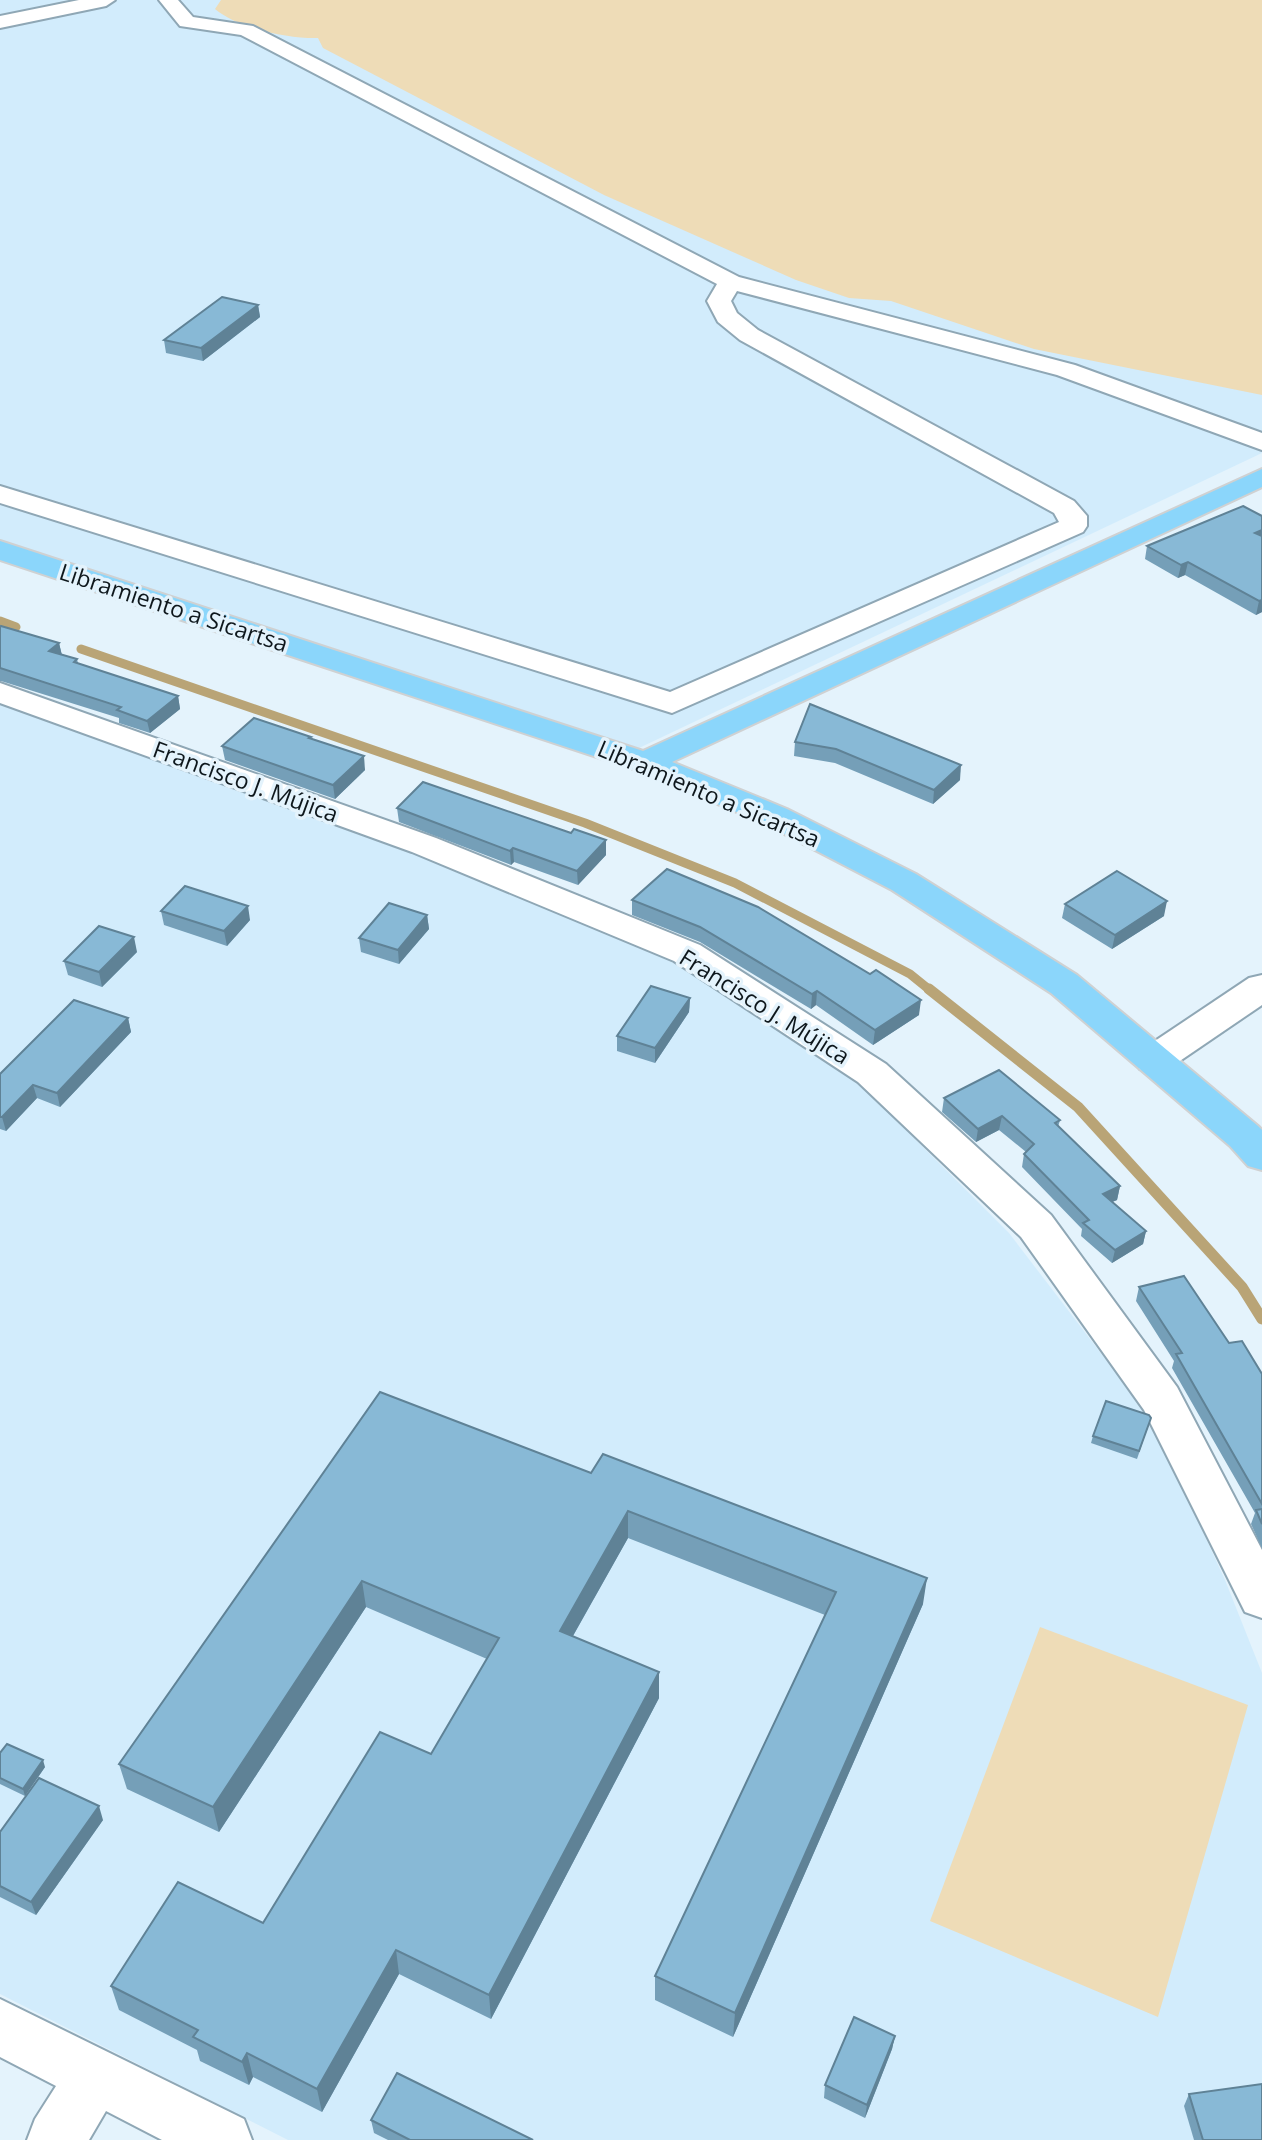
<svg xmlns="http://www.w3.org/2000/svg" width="1262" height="2140" viewBox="0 0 1262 2140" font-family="'Open Sans',sans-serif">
  <rect width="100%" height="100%" fill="#e4f3fc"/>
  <g fill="#d2ecfc">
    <path d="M0,0H1262V453L639,748L0,541Z"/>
    <path d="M0,703L417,853L681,961L856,1080L1009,1233L1152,1420L1225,1580L1262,1673V2140H288L0,1994Z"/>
  </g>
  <g fill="#eedcb7">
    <path d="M221,0H1262V395L1034,349L891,301L849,298L796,280L604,195L323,48L318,38C289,39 237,28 215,9Z"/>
    <path d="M1040,1627L1248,1705L1158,2017L930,1921Z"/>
  </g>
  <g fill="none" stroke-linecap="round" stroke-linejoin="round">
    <g stroke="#b9a476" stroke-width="9">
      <path d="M0,621L16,627"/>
      <path d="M81,649L585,823L735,883L910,974L931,991"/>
    </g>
    <path stroke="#b9a476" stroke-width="11" d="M929,989L1078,1107L1242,1287L1262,1319"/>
    <g stroke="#8fa7b5" stroke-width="4">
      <g id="minor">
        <path d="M79,0H115L106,6L0,28V16Z"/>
        <path d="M159,0H178L193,17L253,26L739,277L1075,365L1262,433V450L1057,375L737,291L731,301L737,313L758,330L1074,501L1087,516V526L1083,532L672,713L0,503V486L670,692L1059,522L1054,513L740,340L718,322L707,301L717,284L241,35L180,26Z"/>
        <path d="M0,683L436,838L700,945L886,1064L1051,1215L1177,1387L1262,1550V1618L1245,1612L1144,1410L1021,1237L858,1082L674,961L412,852L0,703Z"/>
        <path d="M1262,975V1005L1168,1069L1154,1073L1140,1069L1135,1060L1140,1051L1249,978Z"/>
        <path d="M0,1999L244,2119L252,2140H162L106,2111L89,2140H27L35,2119L56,2086L0,2057Z"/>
      </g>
    </g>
    <g stroke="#cfd1d2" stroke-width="4">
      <path id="major" d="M1262,469V487L672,762L787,809L916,874L1077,975L1258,1126L1262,1130V1170L1248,1166L1230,1146L1051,993L892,890L763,823L633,769L0,560V541L643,751Z"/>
    </g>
    <use href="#minor" fill="#fff" fill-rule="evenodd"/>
    <use href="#major" fill="#8bd6fb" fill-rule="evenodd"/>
  </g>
  <g fill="#759fb8">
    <path d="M258,305L260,317L203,361L166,353L164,340Z"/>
    <path d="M1262,516V612L1256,615L1185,575L1178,578L1145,559L1147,546Z"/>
    <path d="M0,627L59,643L62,655L77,659L78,663L178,696L180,709L150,733L119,723V718L1,681H0Z"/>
    <path d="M810,704L960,780L933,804L835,763L794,756L795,742Z"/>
    <path d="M311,739L365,770L335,799L225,760L222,746Z"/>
    <path d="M397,808L606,855L578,885L514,862L511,865L399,822Z"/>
    <path d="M632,900L919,1015L873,1045L816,1005L811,1009L700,942L632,915Z"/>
    <path d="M1065,904L1164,916L1112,949L1062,918Z"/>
    <path d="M161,911L250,920L227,946L164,925Z"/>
    <path d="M427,915L429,929L399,964L361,952L359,938Z"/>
    <path d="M137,952L102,987L68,975L64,961Z"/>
    <path d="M690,998L689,1012L655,1063L617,1051V1036Z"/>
    <path d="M128,1018L131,1032L60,1107L37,1098L6,1131L0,1129V1074Z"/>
    <path d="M944,1098L1060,1120L1058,1127L1120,1186L1117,1200L1112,1202L1146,1231L1143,1244L1112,1263L1081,1236L1082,1229L1022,1167L1024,1154L1026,1152L999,1130L976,1142L942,1112Z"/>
    <path d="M1139,1287L1229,1343L1262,1374V1548L1251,1524L1255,1513L1172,1368L1174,1361L1136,1301Z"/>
    <path d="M380,1392L923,1604L733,2037L655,2000V1976L825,1615L628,1538L573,1636L659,1698L491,2019L399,1974L322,2112L253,2077L249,2085L200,2061L197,2050L119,2010L111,1986L263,1923L431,1754L487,1659L366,1607L219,1832L127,1789L119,1764Z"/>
    <path d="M1151,1418L1137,1459L1091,1443L1093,1436Z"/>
    <path d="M0,1753L45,1767L25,1796L0,1784Z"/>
    <path d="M103,1820L36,1915L0,1897V1832Z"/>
    <path d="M895,2036L892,2049L865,2118L824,2098L825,2085Z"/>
    <path d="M1189,2094L1262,2140H1194L1184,2106Z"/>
    <path d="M371,2120L533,2140H388L374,2133Z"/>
  </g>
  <g fill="#5f8296">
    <path d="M258,305L260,317L203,361L201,348Z"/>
    <path d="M1262,530V542L1255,533Z"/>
    <path d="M1188,562L1185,575L1178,578L1181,565Z"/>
    <path d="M1262,600V612L1256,615L1259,601Z"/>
    <path d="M59,643L62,656L49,651Z"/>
    <path d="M178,696L180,709L150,733L147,721Z"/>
    <path d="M364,756L365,770L335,799L333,785Z"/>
    <path d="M961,765L960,780L933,804L934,790Z"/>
    <path d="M606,840V855L578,885L577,871Z"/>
    <path d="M513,848L514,862L511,865L510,851Z"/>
    <path d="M1167,901L1164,916L1112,949L1115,935Z"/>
    <path d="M248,906L250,920L227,946L224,931Z"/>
    <path d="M427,915L429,929L399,964L398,950Z"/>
    <path d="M134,937L137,952L102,987L99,972Z"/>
    <path d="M817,991L816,1005L811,1009L812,994Z"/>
    <path d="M690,998L689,1012L655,1063V1048Z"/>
    <path d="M921,1000L919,1015L873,1045L875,1030Z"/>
    <path d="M128,1018L131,1032L60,1107L57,1093Z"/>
    <path d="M33,1085L37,1098L6,1131L2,1117Z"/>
    <path d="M1002,1116L999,1130L976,1142L978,1129Z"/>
    <path d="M1120,1186L1117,1200L1100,1207L1103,1194Z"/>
    <path d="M1146,1231L1143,1244L1112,1263L1115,1250Z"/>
    <path d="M628,1511V1538L561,1657L560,1631Z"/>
    <path d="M927,1578L923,1604L733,2037L735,2013Z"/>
    <path d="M362,1581L366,1607L219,1832L213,1807Z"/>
    <path d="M659,1672V1698L491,2019L489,1995Z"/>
    <path d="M43,1760L45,1767L25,1796L23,1789Z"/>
    <path d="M99,1806L103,1820L36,1915L31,1902Z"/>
    <path d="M396,1950L399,1974L322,2112L317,2089Z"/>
    <path d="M895,2036L892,2049L865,2118L867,2105Z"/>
    <path d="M247,2053L253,2077L249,2085L242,2062Z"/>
  </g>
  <g fill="#88b9d6" stroke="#5f8296" stroke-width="2">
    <path d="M222,297L258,305L201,348L164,340Z"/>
    <path d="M1243,506L1262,516V530L1255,533L1262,536V600L1259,601L1188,562L1181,565L1147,546Z"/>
    <path d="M1,626L59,643L49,651L77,659L74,662L178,696L147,721L117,710L121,707L0,668V627Z"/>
    <path d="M810,704L961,765L934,790L836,749L795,742Z"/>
    <path d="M254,718L311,737L309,738L364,756L333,785L222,746Z"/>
    <path d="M423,782L571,833L574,829L606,840L577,871L513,848L510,851L397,808Z"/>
    <path d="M667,869L758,907L870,974L876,970L921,1000L875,1030L817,991L812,994L700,927L632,900Z"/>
    <path d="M1117,871L1167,901L1115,935L1065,904Z"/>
    <path d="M185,886L248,906L224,931L161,911Z"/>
    <path d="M389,903L427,915L398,950L359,938Z"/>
    <path d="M99,926L134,937L99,972L64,961Z"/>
    <path d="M651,986L690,998L655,1048L617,1036Z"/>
    <path d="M74,1000L128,1018L57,1093L33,1085L2,1117H0V1074Z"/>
    <path d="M999,1070L1060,1120L1055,1123L1120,1186L1103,1194L1146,1231L1115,1250L1083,1223L1089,1220L1024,1154L1034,1144L1002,1116L978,1129L944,1098Z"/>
    <path d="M1184,1276L1229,1343L1242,1341L1262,1374V1504L1176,1354L1182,1353L1139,1287Z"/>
    <path d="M380,1392L591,1473L603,1454L927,1578L735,2013L655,1976L836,1592L628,1511L560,1631L659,1672L489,1995L396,1950L317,2089L247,2053L242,2062L193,2037L198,2030L111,1986L178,1882L263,1923L380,1732L431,1754L499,1638L362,1581L213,1807L119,1764Z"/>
    <path d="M1106,1401L1149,1415L1151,1418L1139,1451L1093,1436Z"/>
    <path d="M1262,1509V1524L1256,1510Z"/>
    <path d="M7,1744L43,1760L23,1789L0,1778V1753Z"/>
    <path d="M39,1778L99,1806L31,1902L0,1886V1832Z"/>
    <path d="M854,2017L895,2036L867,2105L825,2085Z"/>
    <path d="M397,2073L533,2140H410L371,2120Z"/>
    <path d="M1262,2084V2140H1203L1189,2094Z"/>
  </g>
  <g text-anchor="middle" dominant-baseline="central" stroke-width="7" stroke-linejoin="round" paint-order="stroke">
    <g font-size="23" fill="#0e171c" stroke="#e4f3fc">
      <text transform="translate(174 607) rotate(18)">Libramiento a Sicartsa</text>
      <text transform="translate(246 781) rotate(20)">Francisco J. Mújica</text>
      <text transform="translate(709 793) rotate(23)">Libramiento a Sicartsa</text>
      <text transform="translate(765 1006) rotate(32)">Francisco J. Mújica</text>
    </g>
  </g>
</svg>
